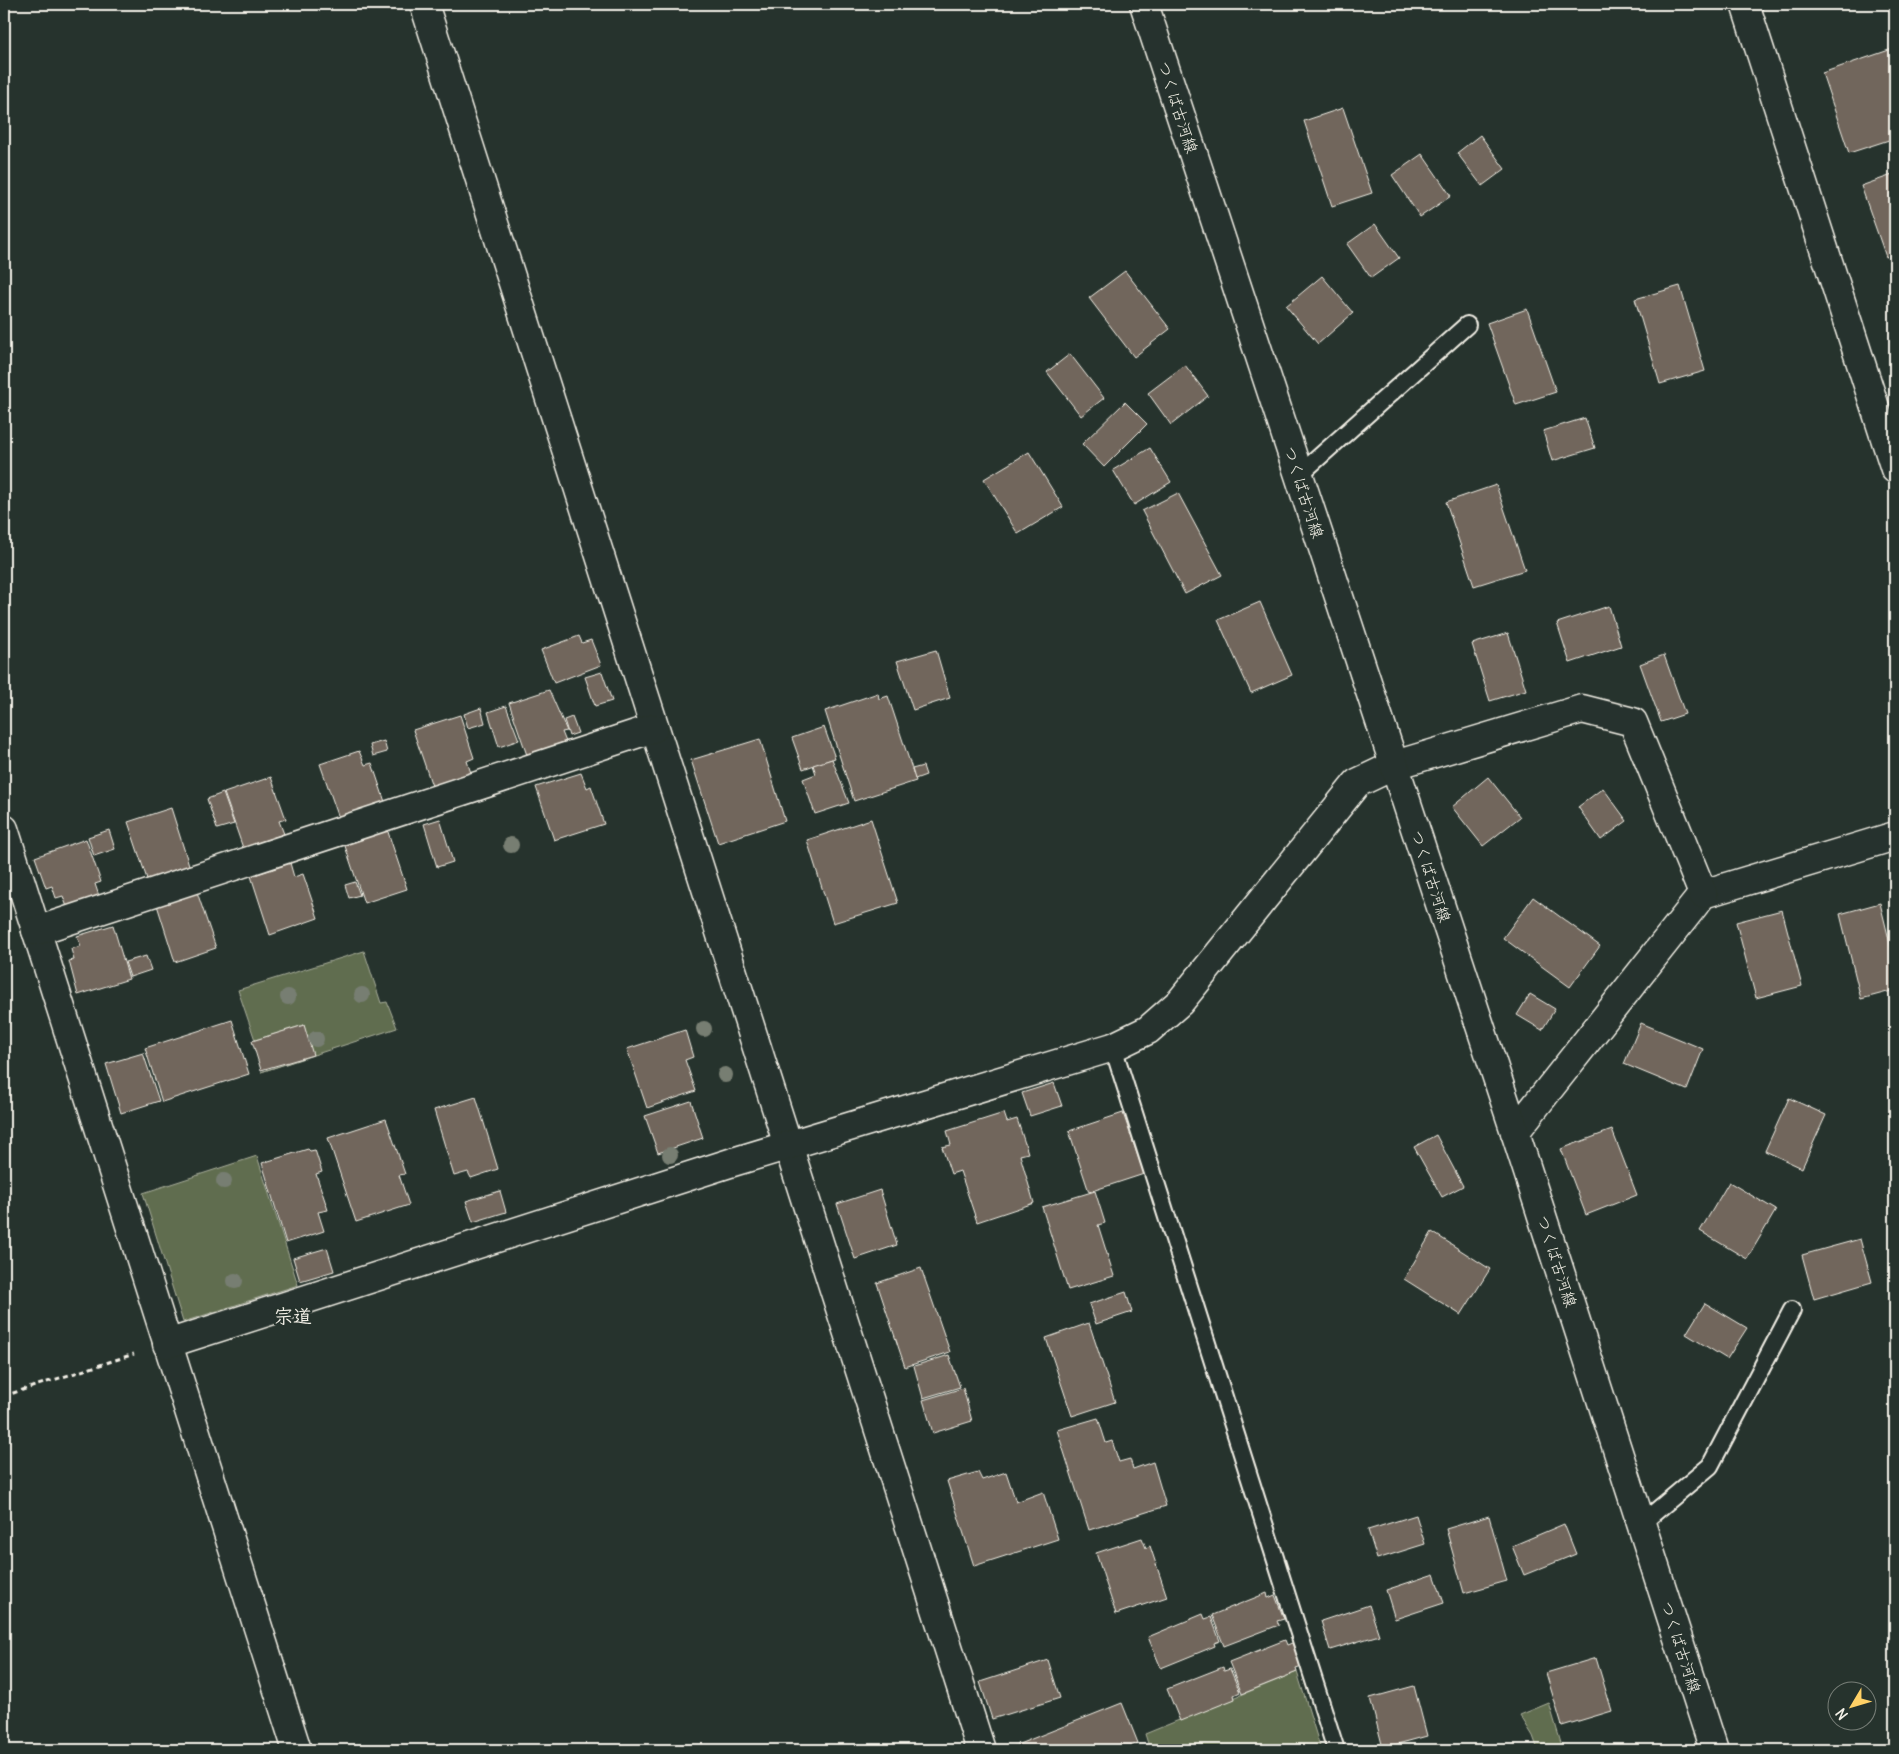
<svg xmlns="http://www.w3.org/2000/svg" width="1899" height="1754" viewBox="0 0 1899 1754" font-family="Delius,'Klee One',sans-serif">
  <rect width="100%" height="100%" fill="#26332d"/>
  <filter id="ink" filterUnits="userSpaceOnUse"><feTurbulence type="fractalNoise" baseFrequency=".02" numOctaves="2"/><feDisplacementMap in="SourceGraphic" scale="10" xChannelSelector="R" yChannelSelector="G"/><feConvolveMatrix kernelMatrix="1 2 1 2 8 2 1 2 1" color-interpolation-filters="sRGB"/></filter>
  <g filter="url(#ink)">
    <g fill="#606d4f" stroke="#aaaf9c">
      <path d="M364,951L381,1003L387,1002L397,1028L261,1072L312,1055L304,1025L255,1040L238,990Z"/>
      <path d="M257,1156L298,1285L183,1322L143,1193Z"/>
      <path d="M1297,1672L1321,1750H1150L1145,1734Z"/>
      <path d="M1549,1703L1563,1750H1538L1533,1736L1520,1715Z"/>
    </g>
    <g fill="#71665b" stroke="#f4f1e8">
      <path d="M1895,48V138L1849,153L1822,73Z"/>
      <path d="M1343,108L1372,193L1332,206L1304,121Z"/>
      <path d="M1480,135L1505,169L1482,186L1457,153Z"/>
      <path d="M1422,154L1451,196L1420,217L1392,175Z"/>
      <path d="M1895,174V254L1886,257L1861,186Z"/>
      <path d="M1375,224L1399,258L1371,278L1347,244Z"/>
      <path d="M1125,271L1170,329L1134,357L1089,298Z"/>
      <path d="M1322,276L1353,313L1318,344L1286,306Z"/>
      <path d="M1680,286L1705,371L1660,384L1635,299Z"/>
      <path d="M1527,309L1556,392L1516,405L1487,323Z"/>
      <path d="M1070,354L1104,398L1081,416L1047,372Z"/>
      <path d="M1185,365L1208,396L1171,425L1148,393Z"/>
      <path d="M1125,402L1147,424L1104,467L1082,444Z"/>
      <path d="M1585,418L1595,448L1552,461L1543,431Z"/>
      <path d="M1150,448L1171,482L1134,505L1113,470Z"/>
      <path d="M1029,452L1063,507L1018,534L984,479Z"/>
      <path d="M1496,485L1525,570L1474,586L1446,502Z"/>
      <path d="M1178,493L1222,575L1185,594L1142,511Z"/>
      <path d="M1260,602L1292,675L1251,693L1218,620Z"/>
      <path d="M1609,606L1621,646L1570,663L1557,623Z"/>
      <path d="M1508,633L1526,690L1490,701L1472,644Z"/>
      <path d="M579,636L582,643L591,640L601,665L554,683L541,650Z"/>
      <path d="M936,650L950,698L913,710L897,661Z"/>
      <path d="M1664,655L1685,714L1661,722L1640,664Z"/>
      <path d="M602,672L612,701L595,706L585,677Z"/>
      <path d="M549,690L567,731L562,732L568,747L529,761L509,703Z"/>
      <path d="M878,693L879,699L888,696L916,781L854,801L825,711Z"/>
      <path d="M506,706L519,740L499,747L488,712Z"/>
      <path d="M481,708L485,723L468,728L464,714Z"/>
      <path d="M460,715L474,758L467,761L473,779L434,792L413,730Z"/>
      <path d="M572,717L578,733L569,736L564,720Z"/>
      <path d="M824,727L835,758L803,769L792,738Z"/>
      <path d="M760,739L785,821L718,843L691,760Z"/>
      <path d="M384,741L387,752L373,756L370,745Z"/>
      <path d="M359,751L365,765L372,763L386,805L340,821L320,764Z"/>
      <path d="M832,759L849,803L815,814L803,779L816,774L813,765Z"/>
      <path d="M923,766L926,775L915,779L912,769Z"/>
      <path d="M581,773L587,788L591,786L604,824L554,840L536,787Z"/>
      <path d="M271,777L286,819L279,821L284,834L243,848L224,793Z"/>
      <path d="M1488,777L1520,817L1483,846L1452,807Z"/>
      <path d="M1603,788L1627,821L1601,840L1578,807Z"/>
      <path d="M223,793L234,824L217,829L207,799Z"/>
      <path d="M171,808L190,868L148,882L128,822Z"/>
      <path d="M440,819L453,862L437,867L424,824Z"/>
      <path d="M871,819L898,903L833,923L807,840Z"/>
      <path d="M387,829L407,889L364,903L344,843Z"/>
      <path d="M109,830L115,849L94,856L88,837Z"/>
      <path d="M86,839L101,882L95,884L99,896L67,907L63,896L56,898L52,886L46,888L35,857Z"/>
      <path d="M290,863L294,877L303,874L318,918L270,935L251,876Z"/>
      <path d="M355,882L360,895L349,898L345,885Z"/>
      <path d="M197,892L216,948L175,962L157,905Z"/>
      <path d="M1533,897L1600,946L1570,987L1503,938Z"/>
      <path d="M1880,903L1895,964V990L1861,999L1840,914Z"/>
      <path d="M1782,910L1802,986L1756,998L1736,922Z"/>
      <path d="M113,925L129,979L78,995L69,961L74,960L71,949L81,946L77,936Z"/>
      <path d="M146,956L151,970L130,977L125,962Z"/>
      <path d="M1530,994L1555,1009L1542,1030L1517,1015Z"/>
      <path d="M232,1020L249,1074L162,1102L145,1048Z"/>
      <path d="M1641,1023L1703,1049L1687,1090L1624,1064Z"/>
      <path d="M304,1025L313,1055L261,1070L252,1041Z"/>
      <path d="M685,1030L693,1057L685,1060L696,1091L647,1108L627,1049Z"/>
      <path d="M143,1053L159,1101L121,1113L106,1064Z"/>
      <path d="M1054,1083L1062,1106L1030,1116L1022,1093Z"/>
      <path d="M476,1097L498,1169L471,1178L468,1172L454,1176L434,1110Z"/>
      <path d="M1789,1098L1826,1115L1802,1168L1765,1151Z"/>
      <path d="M691,1101L703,1138L658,1153L645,1116Z"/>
      <path d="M1004,1113L1007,1122L1017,1119L1028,1153L1020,1155L1034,1203L977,1222L960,1171L951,1174L942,1147L951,1145L947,1131Z"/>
      <path d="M1123,1113L1144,1174L1089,1192L1069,1131Z"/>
      <path d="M386,1119L405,1174L399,1175L409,1205L356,1222L328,1138Z"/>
      <path d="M1612,1130L1637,1195L1586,1215L1561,1149Z"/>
      <path d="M1436,1135L1463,1186L1442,1197L1414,1147Z"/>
      <path d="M308,1149L310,1151L315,1150L322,1172L316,1174L328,1210L318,1212L324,1231L286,1243L262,1163Z"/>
      <path d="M1729,1182L1776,1210L1747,1259L1700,1231Z"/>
      <path d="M880,1190L897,1245L855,1259L837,1204Z"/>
      <path d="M500,1191L506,1212L473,1222L466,1201Z"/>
      <path d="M1095,1191L1105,1223L1098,1225L1114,1276L1068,1290L1042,1207Z"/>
      <path d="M1432,1232L1490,1269L1461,1315L1404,1279Z"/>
      <path d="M1860,1239L1872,1282L1814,1299L1802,1255Z"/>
      <path d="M327,1248L334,1271L300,1281L293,1258Z"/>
      <path d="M921,1268L950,1352L905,1367L877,1283Z"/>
      <path d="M1126,1292L1132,1312L1096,1324L1089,1304Z"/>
      <path d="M1705,1303L1747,1328L1727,1359L1686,1334Z"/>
      <path d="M1089,1323L1115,1402L1072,1416L1046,1338Z"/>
      <path d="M949,1355L960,1387L923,1398L914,1366Z"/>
      <path d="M963,1388L972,1421L933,1433L923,1400Z"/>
      <path d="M1098,1418L1106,1443L1112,1441L1119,1462L1130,1459L1133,1469L1153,1462L1166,1506L1089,1530L1057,1430Z"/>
      <path d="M978,1472L982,1480L1006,1472L1016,1502L1043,1492L1058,1539L974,1566L947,1481Z"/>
      <path d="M1416,1515L1425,1544L1377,1559L1368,1530Z"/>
      <path d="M1489,1516L1507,1581L1464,1593L1446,1529Z"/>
      <path d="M1564,1524L1576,1554L1524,1575L1512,1546Z"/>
      <path d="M1142,1538L1146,1548L1150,1546L1167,1597L1116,1614L1096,1553Z"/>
      <path d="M1434,1574L1444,1603L1395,1619L1386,1590Z"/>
      <path d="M1267,1593L1268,1598L1275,1595L1284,1619L1277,1621L1279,1625L1224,1646L1212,1615Z"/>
      <path d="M1369,1605L1379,1635L1330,1650L1321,1621Z"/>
      <path d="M1203,1614L1205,1619L1211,1617L1220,1641L1214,1643L1215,1646L1161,1668L1148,1637Z"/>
      <path d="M1285,1640L1287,1645L1292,1643L1302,1667L1296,1669L1297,1672L1242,1694L1229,1662Z"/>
      <path d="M1596,1658L1612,1711L1562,1726L1546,1673Z"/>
      <path d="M1048,1660L1060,1698L992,1719L980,1682Z"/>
      <path d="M1223,1667L1224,1671L1230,1669L1240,1692L1234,1695L1235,1699L1180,1721L1167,1689Z"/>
      <path d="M1414,1686L1427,1736L1383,1748L1370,1698Z"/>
      <path d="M1122,1703L1138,1743L1121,1750H1004Z"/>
    </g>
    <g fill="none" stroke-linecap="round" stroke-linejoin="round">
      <g stroke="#f4f1e8" stroke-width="20">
        <g id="lane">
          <path d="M1299,475L1467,325"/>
          <path d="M1113,1047L1336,1750"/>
          <path d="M1642,1523L1710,1466L1792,1310"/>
        </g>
      </g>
      <g stroke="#f4f1e8" stroke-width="31">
        <g id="street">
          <path d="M424,4L981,1750"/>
          <path d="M1745,4L1895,469"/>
          <path d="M4,829L297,1750"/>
          <path d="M36,931L654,728"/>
          <path d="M1515,1132L1703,894L1895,836"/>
          <path d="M167,1344L733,1162L1113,1047L1148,1030L1180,1002L1357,783L1395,765L1582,709L1633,722L1703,894"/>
        </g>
      </g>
      <g stroke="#f4f1e8" stroke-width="31">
        <path id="primary" d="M1144,4L1515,1132L1714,1750"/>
      </g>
      <path stroke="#f4f1e8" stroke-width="3" stroke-dasharray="5 4" stroke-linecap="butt" d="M4,1396L134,1354"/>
      <use href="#lane" stroke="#26332d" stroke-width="16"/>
      <use href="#street" stroke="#26332d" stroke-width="28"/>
      <use href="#primary" stroke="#26332d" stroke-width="28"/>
    </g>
    <g fill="#777e72">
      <circle cx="511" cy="845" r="8"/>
      <circle cx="362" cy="995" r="8"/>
      <circle cx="288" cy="997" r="8"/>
      <circle cx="704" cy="1029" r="8"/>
      <circle cx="316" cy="1039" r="8"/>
      <circle cx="725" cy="1075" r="8"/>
      <circle cx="670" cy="1155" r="8"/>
      <circle cx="224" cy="1181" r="8"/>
      <circle cx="235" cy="1281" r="8"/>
    </g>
  </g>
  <g text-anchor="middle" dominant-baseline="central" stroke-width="4" stroke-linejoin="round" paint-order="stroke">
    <g font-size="16" fill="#f4f1e8" stroke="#26332d">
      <text transform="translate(1178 107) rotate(72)">つくば古河線</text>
      <text transform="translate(1304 492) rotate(72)">つくば古河線</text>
      <text transform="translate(1431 876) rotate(72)">つくば古河線</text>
      <text transform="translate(1557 1261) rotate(72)">つくば古河線</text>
      <text transform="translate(1681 1647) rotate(72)">つくば古河線</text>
    </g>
    <g font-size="19" font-weight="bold" fill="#f4f1e8" stroke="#26332d">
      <text x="293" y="1316">宗道</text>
    </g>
  </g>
  <rect width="1899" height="1754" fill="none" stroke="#26332d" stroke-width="20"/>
  <rect x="10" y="10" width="1879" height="1734" fill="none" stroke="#f4f1e8" stroke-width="2" filter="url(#ink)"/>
  <g transform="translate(1852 1706) rotate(232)"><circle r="24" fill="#26332d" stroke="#787f78"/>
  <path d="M0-4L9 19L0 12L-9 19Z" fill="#ffd166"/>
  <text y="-8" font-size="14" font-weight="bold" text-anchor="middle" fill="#f4f1e8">N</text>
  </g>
</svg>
